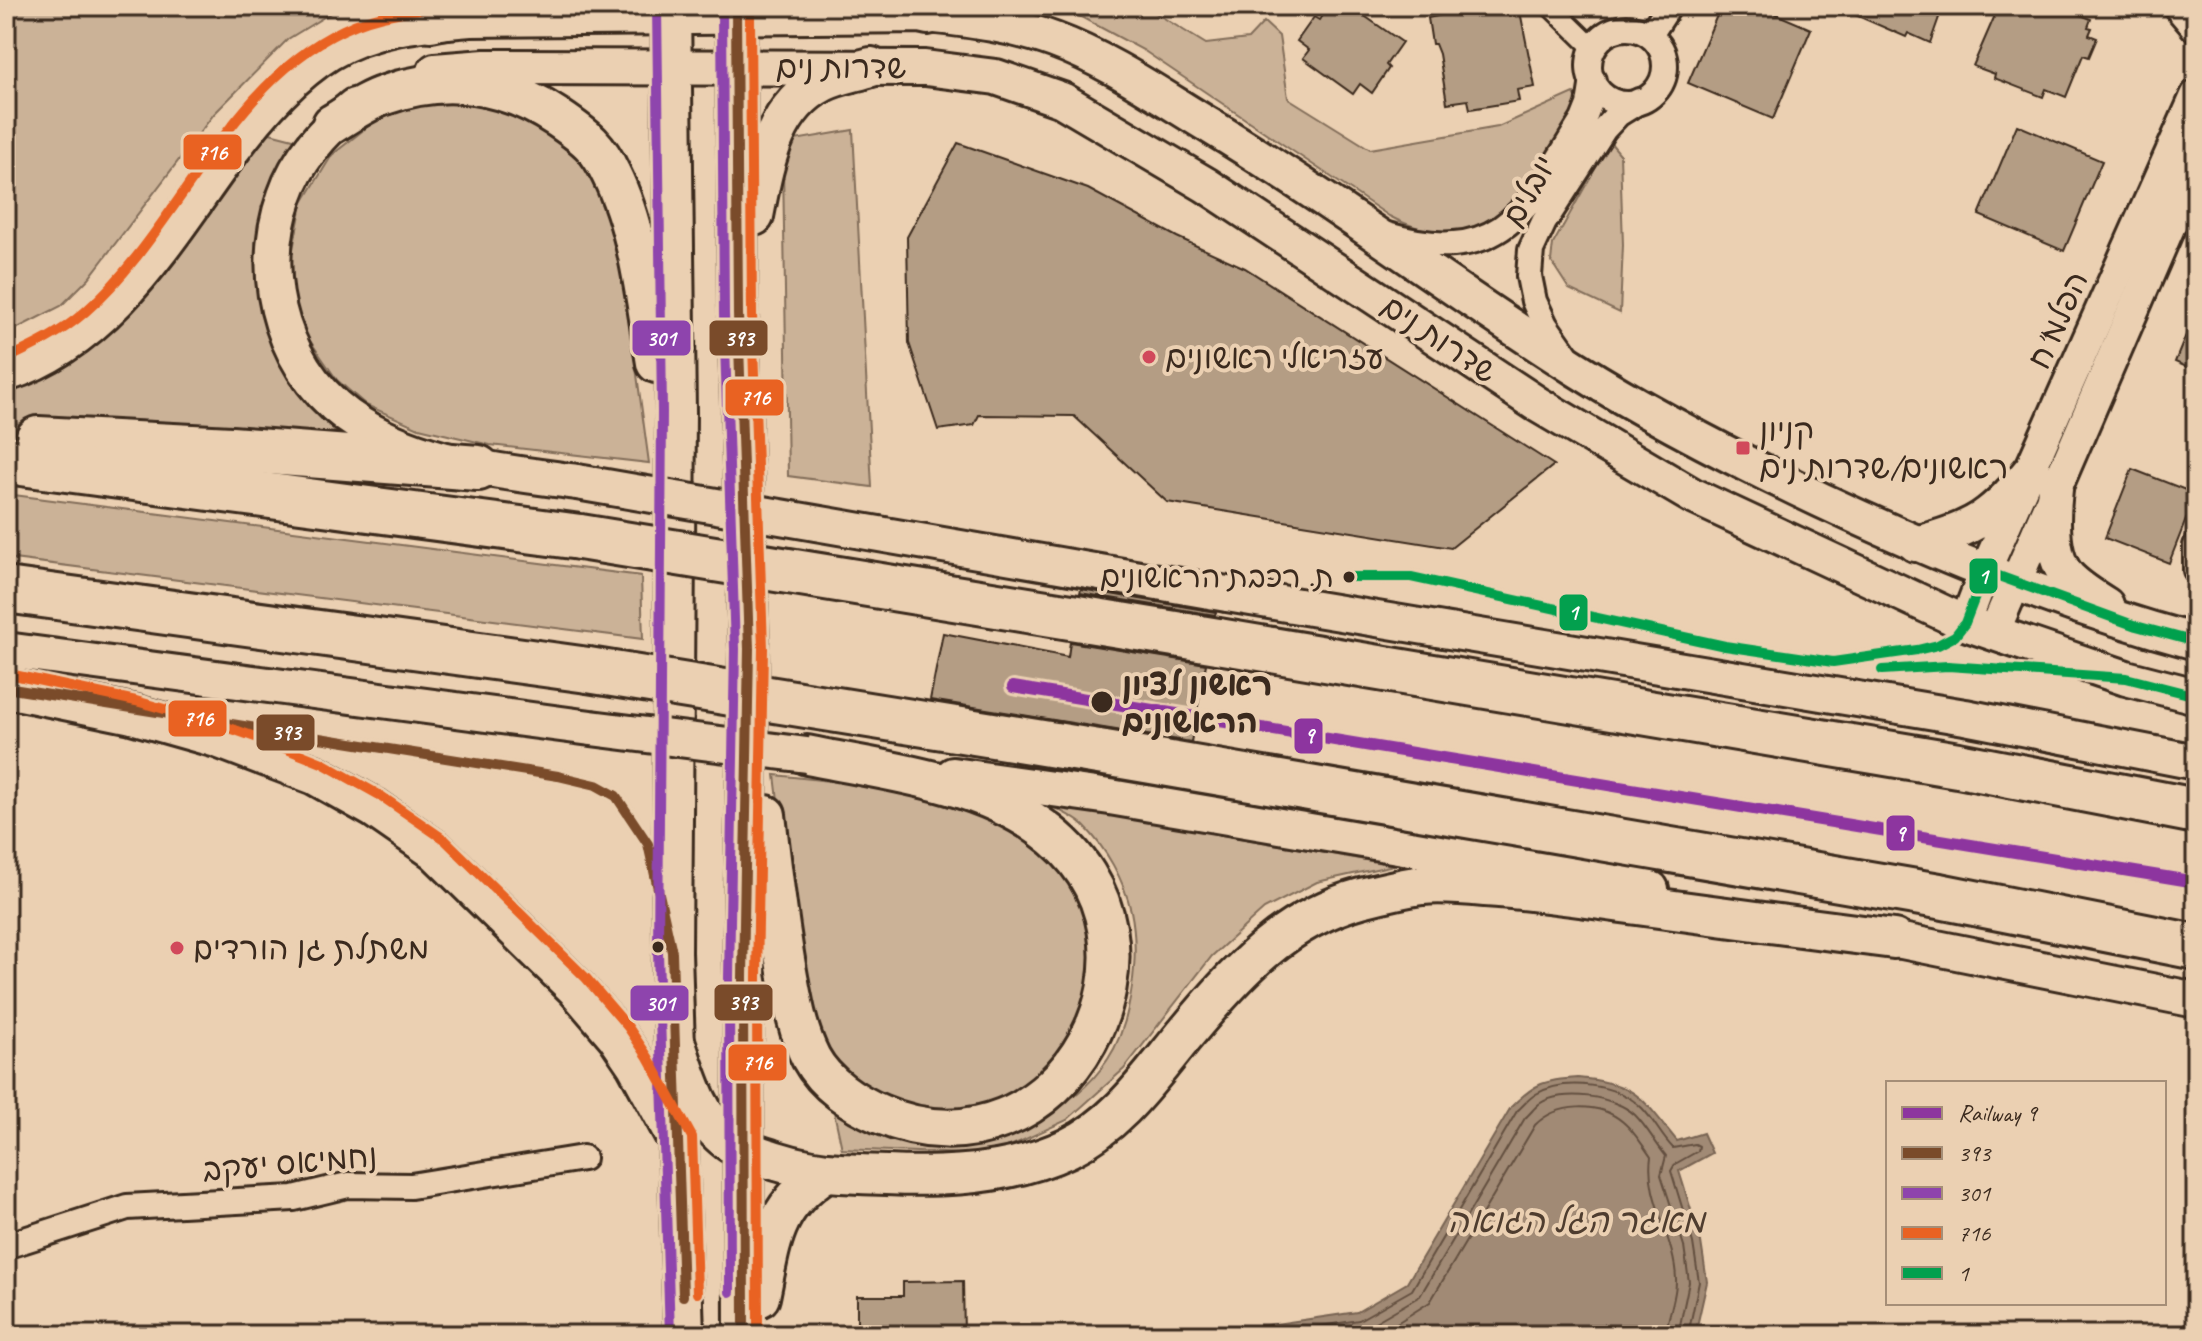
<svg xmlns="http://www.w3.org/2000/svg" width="2202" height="1341" viewBox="0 0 2202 1341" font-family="Caveat,'Playpen Sans Hebrew',sans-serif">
  <rect width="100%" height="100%" fill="#ebd0b2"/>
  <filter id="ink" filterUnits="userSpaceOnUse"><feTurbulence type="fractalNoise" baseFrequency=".0125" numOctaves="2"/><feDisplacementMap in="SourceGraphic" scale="16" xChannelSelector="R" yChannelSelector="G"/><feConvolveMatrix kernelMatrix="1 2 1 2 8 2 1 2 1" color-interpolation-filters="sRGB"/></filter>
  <g filter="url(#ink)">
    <g fill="#cbb297" stroke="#836e5a" stroke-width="2">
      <path d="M6,6H342L288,39L214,114L89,278L61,306L6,334Z"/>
      <path d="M1055,6H1153L1154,12L1206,44L1248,39L1264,22L1279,36L1288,98L1370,149L1498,127L1574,93L1578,101V109C1530,181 1492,269 1389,216L1143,50L1083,18Z"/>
      <path d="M430,101L498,105L550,129L590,169L610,222L627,301L649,463L490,445L419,428L366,405L337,380L306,335L295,303L291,259L302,204L332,155L376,120Z"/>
      <path d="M853,130L872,487L788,476L783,166L789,141Z"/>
      <path d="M262,131L301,141L261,243L335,424L333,441L150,429L6,423V388L118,321L155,285Z"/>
      <path d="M1610,142L1620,154L1623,245L1620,313L1569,289L1551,261L1553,244Z"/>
      <path d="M6,494L641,576L643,639L6,558Z"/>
      <path d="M775,775L912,790L1011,824L1069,873L1096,943L1084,1018L1021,1096L962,1115L876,1098L830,1062L799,975Z"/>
      <path d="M1047,804L1394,865L1317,882L1264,909L1212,956L1124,1069L1067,1120L1006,1148L967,1154L842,1149L834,1112C855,1124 877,1136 901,1140C913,1141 926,1139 938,1139C1002,1137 1071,1116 1108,1059C1132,1023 1140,954 1131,911C1124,880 1106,848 1084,826C1075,817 1059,811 1047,804Z"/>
    </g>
    <path fill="#a18a74" stroke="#786452" stroke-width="2" d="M1578,1078C1637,1083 1642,1098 1677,1141L1703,1133L1712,1153L1679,1171L1701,1242L1707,1282L1695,1335H1233L1269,1325L1357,1312L1407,1283L1511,1107C1535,1083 1544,1080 1578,1078Z"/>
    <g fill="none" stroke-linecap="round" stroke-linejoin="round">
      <g stroke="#645040" stroke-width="2">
        <path d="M1263,1335L1359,1320L1412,1290L1517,1111C1523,1106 1529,1098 1536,1094C1565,1077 1618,1084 1642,1108C1654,1120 1661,1136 1673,1148L1695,1144L1699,1146L1698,1151L1675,1164L1671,1171L1693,1243L1699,1282L1688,1335"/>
        <path d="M1327,1335L1363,1329L1420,1296L1525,1118C1530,1114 1534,1108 1539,1104C1562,1088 1615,1096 1635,1115C1647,1127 1655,1143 1666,1156L1661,1175L1684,1246L1689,1282L1678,1335"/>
        <path d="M1378,1335L1430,1302L1535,1125C1557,1103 1598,1101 1623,1122C1634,1131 1643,1146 1651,1157C1645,1198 1675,1238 1676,1279C1677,1298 1667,1316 1666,1335"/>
      </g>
    </g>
    <g fill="#b49d84" stroke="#3b2a1e" stroke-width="2">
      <path d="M1329,6H1350L1402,42L1386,65L1389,68L1372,93L1360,84L1353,94L1303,58L1309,50L1297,41L1314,17L1319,20Z"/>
      <path d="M1441,6H1519L1535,87L1517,90L1519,101L1470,109L1468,100L1447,103L1439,54L1435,44H1432L1428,18L1442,15Z"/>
      <path d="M1721,6H1757L1811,29L1773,119L1688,83Z"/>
      <path d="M1835,6H1943L1930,43L1908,33L1906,37Z"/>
      <path d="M1999,6H2057L2091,19L2088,27L2092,28L2089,35L2097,38L2089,57L2083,55L2066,97L2046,89L2043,97L1994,78L1995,74L1973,66Z"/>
      <path d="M2017,125L2102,161L2064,251L1979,215Z"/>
      <path d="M958,143L1088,189L1177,237L1245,268L1554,465L1451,548L1167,502L1074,416L979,415L974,425L938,430L909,343L907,237Z"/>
      <path d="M2195,313H2196V371L2175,362Z"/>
      <path d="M2132,469L2196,494L2169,563L2105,538Z"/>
      <path d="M1081,589L1216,612L1215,615L1080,593Z"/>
      <path d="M943,633L1068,657L1070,642L1206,664L1191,742L930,700Z"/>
      <path d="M963,1281L964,1335H857V1296H903V1282Z"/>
    </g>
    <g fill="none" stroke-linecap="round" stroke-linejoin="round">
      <g stroke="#3b2a1e" stroke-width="24">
        <path id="pedestrian" d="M1550,6L1594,49"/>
      </g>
      <g stroke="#3b2a1e" stroke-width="30">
        <g id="minor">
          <circle cx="1627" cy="66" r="38"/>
          <path d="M1650,35L1669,6"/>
          <path d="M1387,235C1504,269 1529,206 1583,120L1589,105L1593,80"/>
          <path d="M1566,355L1545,325L1534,301L1529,276L1531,250L1544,222L1604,129L1618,114L1639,101"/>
          <path d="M2196,546V570"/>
          <path d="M6,1246L127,1207L294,1198L348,1185L411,1186L583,1158"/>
        </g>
      </g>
      <g stroke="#3b2a1e" stroke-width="36">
        <g id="tertiary">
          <path d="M2179,6L2196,26"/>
          <path d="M1965,623L1985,571L2196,96"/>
          <path d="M1994,632L2196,165"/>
        </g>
      </g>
      <g stroke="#3b2a1e" stroke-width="40">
        <g id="secondary">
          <path d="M435,71L485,67L925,68L996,77L1062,100L1206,185L1537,404L1693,496L1965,623L2126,678L2196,696"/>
          <path d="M354,106C324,130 298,158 285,196C255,279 284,378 361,425C426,465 504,472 577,482"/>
          <path d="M6,374C111,340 169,236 231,152C258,115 290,77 329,53C372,27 421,23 470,19L928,15C971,20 1013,25 1054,40C1109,60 1160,96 1210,126C1335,202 1452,290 1575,368C1654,418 1737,460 1821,500C1942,557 2067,607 2196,642"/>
          <path d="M2055,489C2052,516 2049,557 2069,578C2080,589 2093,597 2106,605"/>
          <path d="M1915,544C1976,529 1993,516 2033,468"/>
          <path d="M1227,594L1965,717L2196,762"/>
          <path d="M6,650L591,728"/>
          <path d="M953,775L1110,797L1651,889"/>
          <path d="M1867,934L2196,1000"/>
        </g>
      </g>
      <g stroke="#3b2a1e" stroke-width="44">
        <g id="primary">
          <path d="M671,6L676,412L672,952L684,1335"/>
          <path d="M736,6L738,314L749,649L743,977L744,1335"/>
          <path d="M895,6L928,15"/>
          <path d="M431,22L509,6"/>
          <path d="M332,124C349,114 366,101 385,95C446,73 506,83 558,118C585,137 597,144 611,174C639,230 646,303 656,363"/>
          <path d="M754,216C764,166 772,108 823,82C837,75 855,72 871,67"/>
          <path d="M6,688L132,714L217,738L315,775L374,808L436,851L576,988L617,1036L636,1064L674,1134"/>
          <path d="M766,815C772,869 778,923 788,977C793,1004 798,1033 811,1058C825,1084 854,1103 880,1114C1063,1192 1196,938 1042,828C976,780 885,771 807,755"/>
          <path d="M676,1044C687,1077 699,1120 728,1141C741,1151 758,1155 773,1160C795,1167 818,1172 841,1173C918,1177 996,1182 1068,1148C1120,1123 1151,1075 1187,1032C1236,973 1284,919 1361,898C1381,893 1401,888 1422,885C1443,883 1464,885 1485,887C1536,890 1587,898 1637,905C1723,917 1808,928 1894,939"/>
          <path d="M760,1297C772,1239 773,1207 826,1172"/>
        </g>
      </g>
      <g stroke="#3b2a1e" stroke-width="50">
        <g id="motorway">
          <path d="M38,439L231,449L478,468"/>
          <path d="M6,461L580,537"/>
          <path d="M6,590L588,670"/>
          <path d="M1218,641L1958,765L2196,811"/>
          <path d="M1117,755L1939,896L2196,947"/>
        </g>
      </g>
      <use href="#pedestrian" stroke="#ebd0b2" stroke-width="18"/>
      <use href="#minor" stroke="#ebd0b2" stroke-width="24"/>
      <use href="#tertiary" stroke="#ebd0b2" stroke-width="30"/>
      <use href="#secondary" stroke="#ebd0b2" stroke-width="34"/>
      <use href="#primary" stroke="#ebd0b2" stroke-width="38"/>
      <use href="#motorway" stroke="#ebd0b2" stroke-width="44"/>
      <g stroke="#3b2a1e" stroke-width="40" stroke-linecap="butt">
        <g id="secondary-bridge">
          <path d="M577,482L1227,594"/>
          <path d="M591,728L807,755"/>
        </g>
      </g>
      <g stroke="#3b2a1e" stroke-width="50" stroke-linecap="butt">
        <g id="motorway-bridge">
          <path d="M580,537L1218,641"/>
          <path d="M588,670L1117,755"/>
        </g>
      </g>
      <use href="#secondary-bridge" stroke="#ebd0b2" stroke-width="34"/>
      <use href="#motorway-bridge" stroke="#ebd0b2" stroke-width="44"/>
      <g stroke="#ebd0b2" stroke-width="16">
        <g id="bus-1">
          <path d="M736,6L738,314L749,649L743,977L744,1335"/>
          <path d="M6,688L558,776L596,785L616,796L648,844L672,952L683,1296"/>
        </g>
      </g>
      <g stroke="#ebd0b2" stroke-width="16">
        <g id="bus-2">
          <path d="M657,6L662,412L658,952L670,1335"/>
          <path d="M722,6L724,314L735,649L729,977L730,1292"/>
        </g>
      </g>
      <g stroke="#ebd0b2" stroke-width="16">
        <g id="bus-3">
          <path d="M746,6L750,16L752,314L763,649L757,977L758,1335"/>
          <path d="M6,359C34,346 61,333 85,312C178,231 227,85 343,30C377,13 418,9 456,6"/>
          <path d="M9,674L136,701L221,725L272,743L322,763L381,796L445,840L586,978L628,1027L648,1057L692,1137L697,1293"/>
        </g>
      </g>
      <g stroke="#ebd0b2" stroke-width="16">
        <g id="bus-4">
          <path d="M1349,577H1411L1725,646L1833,662L1917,650L1938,645L1955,636L1965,623L1985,571L2136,626L2196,642"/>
          <path d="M1882,670L1948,666L2126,678L2196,696"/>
        </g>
      </g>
      <use href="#bus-1" stroke="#7a4b2a" stroke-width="10"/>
      <use href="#bus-2" stroke="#8e44ad" stroke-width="10"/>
      <use href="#bus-3" stroke="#e96222" stroke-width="10"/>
      <use href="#bus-4" stroke="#03a04e" stroke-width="10"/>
      <g stroke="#ebd0b2" stroke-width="18">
        <path id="rail-1" d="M1013,687L2196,882"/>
      </g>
      <use href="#rail-1" stroke="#8d359f" stroke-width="12"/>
    </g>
  </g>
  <g fill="#d1495b" stroke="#ebd0b2" stroke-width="3">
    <circle cx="1149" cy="357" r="8"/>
    <rect x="1735" y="440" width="16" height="16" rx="4"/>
    <circle cx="177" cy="948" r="8"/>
  </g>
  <g fill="#3b2a1e" stroke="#ebd0b2" stroke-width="3">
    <circle cx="1349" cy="577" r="7"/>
    <circle cx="1102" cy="702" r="12"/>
    <circle cx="658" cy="947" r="7"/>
  </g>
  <g text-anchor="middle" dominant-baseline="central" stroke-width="8" stroke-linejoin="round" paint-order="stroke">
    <g font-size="30" fill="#3b2a1e" stroke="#ebd0b2" text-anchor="end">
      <text x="1334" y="577">ת. רכבת הראשונים</text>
    </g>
    <g font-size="32" fill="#3b2a1e" stroke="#ebd0b2">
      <text x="841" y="67">שדרות נים</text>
      <text transform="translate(1529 191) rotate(-60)">יובלים</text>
      <text transform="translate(2058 320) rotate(-66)">הפלמ"ח</text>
      <text transform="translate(1439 339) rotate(34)">שדרות נים</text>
      <text transform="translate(290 1163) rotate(-5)">נחמיאס יעקב</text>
    </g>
    <g font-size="32" fill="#3b2a1e" stroke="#ebd0b2" text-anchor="start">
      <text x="1165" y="357">עזריאלי ראשונים</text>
      <text x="1759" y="430">קניון<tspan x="1759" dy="37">ראשונים/שדרות נים</tspan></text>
      <text x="193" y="948">משתלת גן הורדים</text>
    </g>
    <g font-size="32" font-weight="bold" fill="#3b2a1e" stroke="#ebd0b2" text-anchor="start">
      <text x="1122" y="684">ראשון לציון<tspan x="1122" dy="37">הראשונים</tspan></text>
    </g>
    <g font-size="34" font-style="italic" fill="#4f3d2f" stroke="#ebd0b2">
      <text x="1576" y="1220">מאגר הגל הגואה</text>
    </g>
  </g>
  <g stroke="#ebd0b2" stroke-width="3">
    <rect x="182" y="133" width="61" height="38" rx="8" fill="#e96222"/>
    <rect x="631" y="319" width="61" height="38" rx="8" fill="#8e44ad"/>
    <rect x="708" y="319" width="61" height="38" rx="8" fill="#7a4b2a"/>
    <rect x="724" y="378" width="61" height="39" rx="8" fill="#e96222"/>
    <rect x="1968" y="557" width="31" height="38" rx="8" fill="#03a04e"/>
    <rect x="1558" y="593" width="31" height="39" rx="8" fill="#03a04e"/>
    <rect x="167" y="699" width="61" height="39" rx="8" fill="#e96222"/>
    <rect x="255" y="713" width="61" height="39" rx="8" fill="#7a4b2a"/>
    <rect x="1293" y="717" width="31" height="38" rx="8" fill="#8d359f"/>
    <rect x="1885" y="814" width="31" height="38" rx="8" fill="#8d359f"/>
    <rect x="713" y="983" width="61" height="39" rx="8" fill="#7a4b2a"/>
    <rect x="629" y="984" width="61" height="38" rx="8" fill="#8e44ad"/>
    <rect x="727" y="1043" width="61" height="39" rx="8" fill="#e96222"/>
  </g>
  <g font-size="22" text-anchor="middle" font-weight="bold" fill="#fff">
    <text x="212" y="160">716</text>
    <text x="661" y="346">301</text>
    <text x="739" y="346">393</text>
    <text x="755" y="405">716</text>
    <text x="1983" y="584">1</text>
    <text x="1573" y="620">1</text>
    <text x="198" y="726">716</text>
    <text x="286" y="740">393</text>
    <text x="1309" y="743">9</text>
    <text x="1900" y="841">9</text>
    <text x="743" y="1010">393</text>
    <text x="660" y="1011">301</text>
    <text x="757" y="1070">716</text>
  </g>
  <rect width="2202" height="1341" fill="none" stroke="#ebd0b2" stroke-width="32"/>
  <rect x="16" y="16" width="2170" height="1309" fill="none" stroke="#3b2a1e" stroke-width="3" filter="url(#ink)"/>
  <rect x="1886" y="1081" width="280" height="224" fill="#ebd0b2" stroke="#a58e77" stroke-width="2"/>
  <rect x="1902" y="1107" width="40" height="12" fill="#8d359f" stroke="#a58e77" stroke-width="2"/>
  <text x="1958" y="1121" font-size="24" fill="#3b2a1e">Railway 9</text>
  <rect x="1902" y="1147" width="40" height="12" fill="#7a4b2a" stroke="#a58e77" stroke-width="2"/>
  <text x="1958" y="1161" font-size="24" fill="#3b2a1e">393</text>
  <rect x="1902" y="1187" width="40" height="12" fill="#8e44ad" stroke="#a58e77" stroke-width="2"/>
  <text x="1958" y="1201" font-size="24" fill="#3b2a1e">301</text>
  <rect x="1902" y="1227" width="40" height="12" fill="#e96222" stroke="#a58e77" stroke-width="2"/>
  <text x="1958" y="1241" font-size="24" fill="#3b2a1e">716</text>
  <rect x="1902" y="1267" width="40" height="12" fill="#03a04e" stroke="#a58e77" stroke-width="2"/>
  <text x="1958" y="1281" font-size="24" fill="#3b2a1e">1</text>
</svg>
